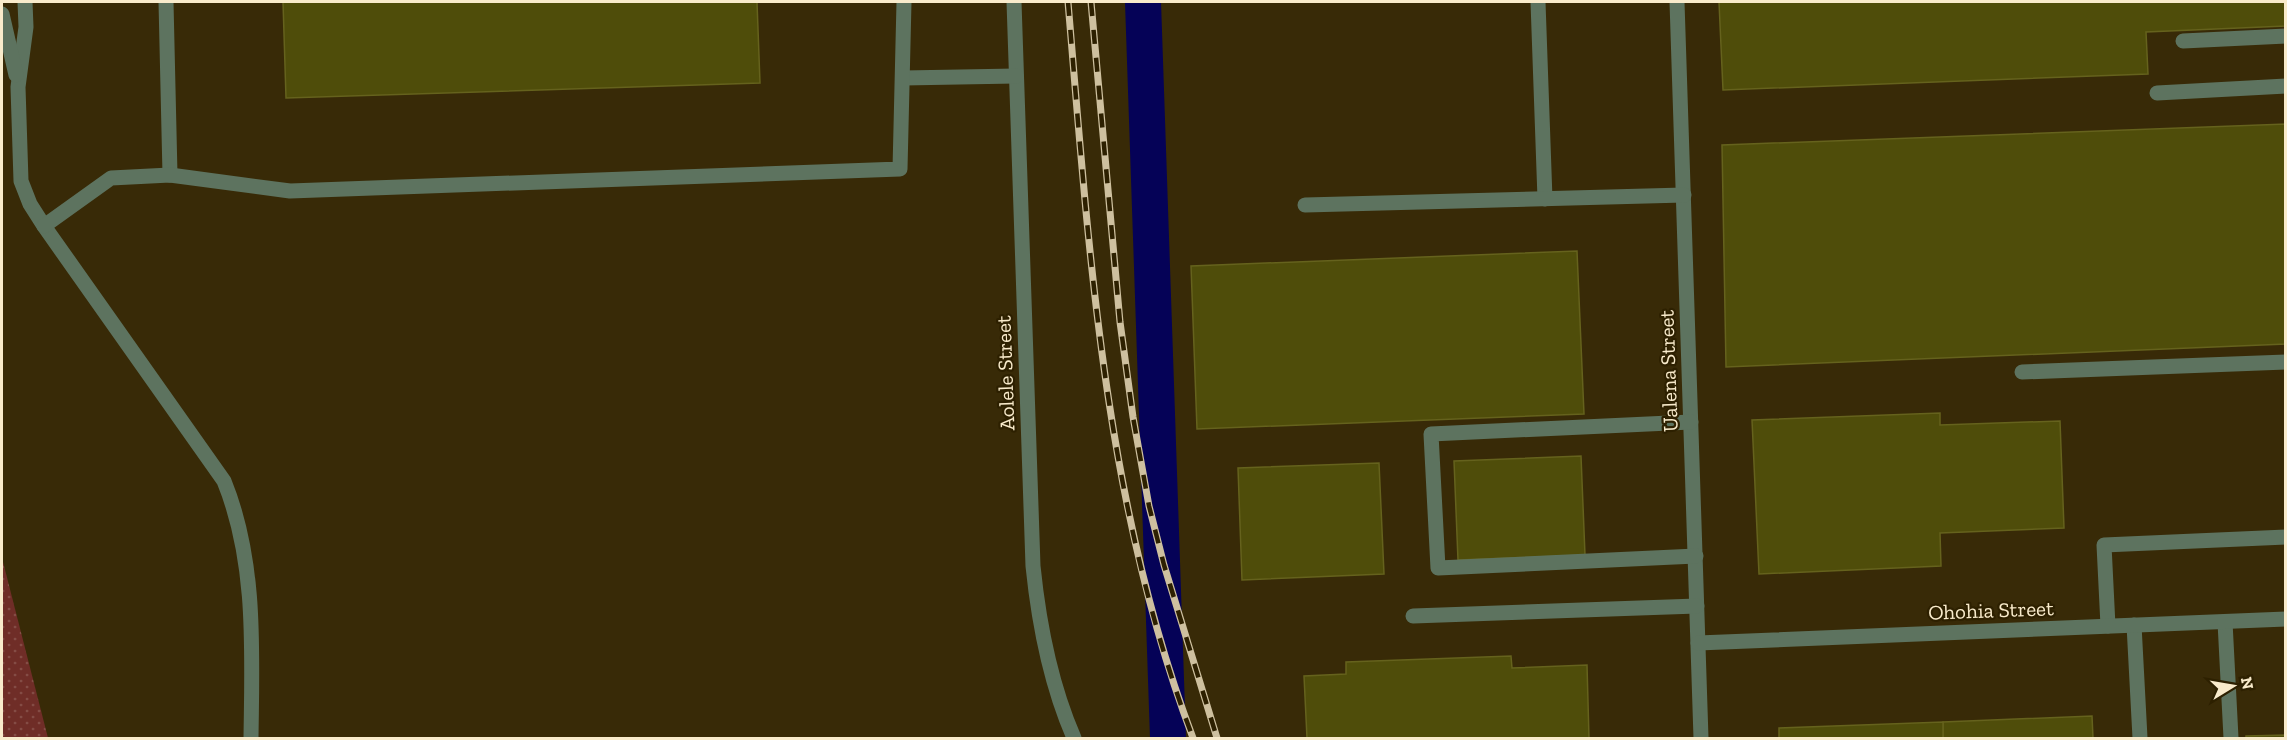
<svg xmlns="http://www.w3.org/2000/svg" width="2287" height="740" viewBox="0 0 2287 740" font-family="'Zilla Slab',serif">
  <defs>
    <pattern id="grass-dots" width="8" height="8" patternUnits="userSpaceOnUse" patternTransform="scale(1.5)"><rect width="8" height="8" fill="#6f2d27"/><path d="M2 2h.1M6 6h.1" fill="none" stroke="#844c45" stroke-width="1.8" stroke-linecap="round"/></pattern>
  </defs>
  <rect width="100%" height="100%" fill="#382a07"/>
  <path fill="url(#grass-dots)" d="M2,558L48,738H2Z"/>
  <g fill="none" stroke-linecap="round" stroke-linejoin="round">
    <path stroke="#050257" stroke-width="36" d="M1143,2L1168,738"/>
  </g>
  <g fill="#4f4d0a" stroke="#65621d" stroke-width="1.5">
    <path d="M283,2H757L760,83L286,98Z"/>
    <path d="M1719,2H2286V26L2146,32L2148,74L1723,90Z"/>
    <path d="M2286,124V344L1726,367L1722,145Z"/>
    <path d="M1577,251L1584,414L1197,429L1191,266Z"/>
    <path d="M1940,413V425L2060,421L2064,528L1940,533L1941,566L1759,574L1752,420Z"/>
    <path d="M1581,456L1585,555L1458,560L1454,461Z"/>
    <path d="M1379,463L1384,574L1242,580L1238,468Z"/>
    <path d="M1511,656L1512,668L1587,665L1589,738H1307L1304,676L1346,674V662Z"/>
    <path d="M2092,716L2093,738H1943V722Z"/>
    <path d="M1943,722V738H1779V728Z"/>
    <path d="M2286,735V738H2246V736Z"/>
  </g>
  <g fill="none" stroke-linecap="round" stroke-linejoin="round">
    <g stroke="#5d735f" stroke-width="15">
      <path d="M25,2L26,27L18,87L21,181L30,204L44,226L224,481C257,562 252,653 251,738"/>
      <path d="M166,2L170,175"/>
      <path d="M1014,2L1033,566C1039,625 1050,683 1074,738"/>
      <path d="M1538,2L1545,199"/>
      <path d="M1677,2L1701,738"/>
      <path d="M2,14L16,75"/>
      <path d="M2183,41L2286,36"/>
      <path d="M903,78L1016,76"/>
      <path d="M2157,93L2286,86"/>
      <path d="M1305,205L1684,195"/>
      <path d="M44,226L111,178L170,175L290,191L900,169L904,2"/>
      <path d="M2022,372L2286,362"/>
      <path d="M1691,422L1431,434L1438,568L1696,556"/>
      <path d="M1413,616L1697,606"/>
      <path d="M2225,622L2231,738"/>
      <path d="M2134,625L2140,738"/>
      <path d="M2108,626L2104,545L2286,537"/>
      <path d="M1698,643L2286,619"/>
    </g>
    <g stroke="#cec09f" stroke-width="7">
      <g id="rail">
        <path d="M1068,2C1089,250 1104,503 1193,738"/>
        <path d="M1091,2L1120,322L1133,417L1149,506L1164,565L1217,738"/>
      </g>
    </g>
    <use href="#rail" stroke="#2d2000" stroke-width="4.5" stroke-dasharray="14" stroke-linecap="butt"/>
  </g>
  <g text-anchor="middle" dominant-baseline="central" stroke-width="4.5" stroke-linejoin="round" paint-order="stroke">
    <g font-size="21" fill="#f9ebcb" stroke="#2d2000">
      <text transform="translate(1668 371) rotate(-92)">Ualena Street</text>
      <text transform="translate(1005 373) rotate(-92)">Aolele Street</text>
      <text transform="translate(1991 610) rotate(-2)">Ohohia Street</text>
    </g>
  </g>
  <rect width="2287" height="740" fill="none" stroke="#f9ebcb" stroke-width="6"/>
  <g transform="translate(2233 686) rotate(79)" stroke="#2d2000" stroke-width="4.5" paint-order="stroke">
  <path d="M0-4.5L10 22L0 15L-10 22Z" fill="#f9ebcb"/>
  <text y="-9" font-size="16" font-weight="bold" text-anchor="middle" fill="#f9ebcb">N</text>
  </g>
</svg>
